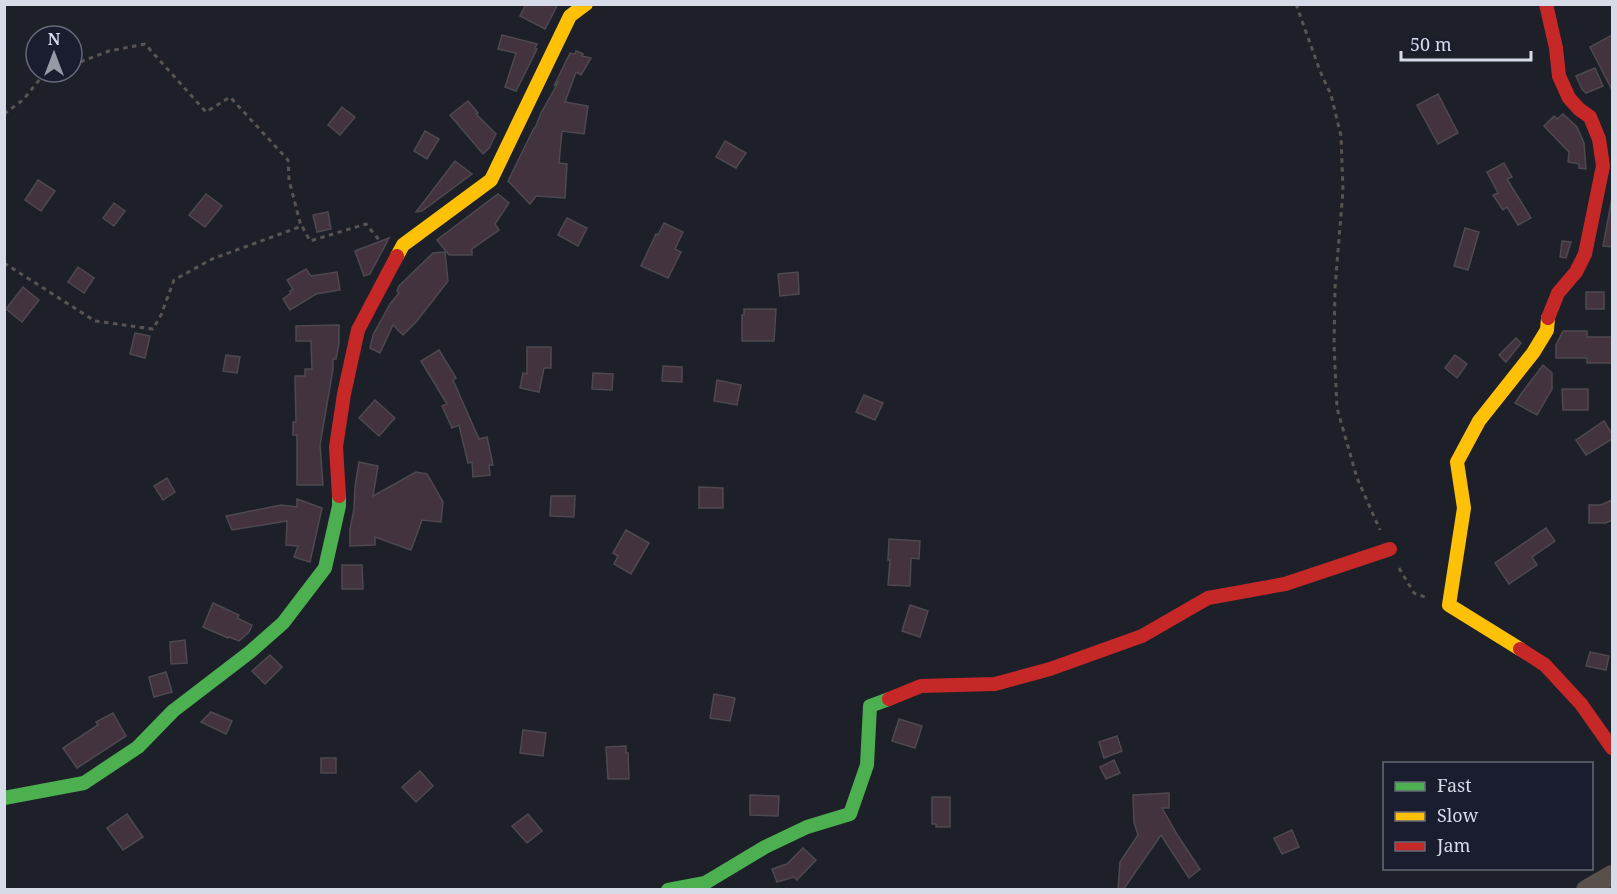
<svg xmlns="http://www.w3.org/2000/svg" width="1617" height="894" viewBox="0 0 1617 894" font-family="'Noto Serif',serif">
  <rect width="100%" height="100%" fill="#1e2029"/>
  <g fill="#43333f" stroke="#4d494e" stroke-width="1.5">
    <path d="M526,4H558L545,29L520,16Z"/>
    <path d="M502,35L537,44L535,48L537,49L516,91L505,87L516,53L498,49Z"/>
    <path d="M1612,35V90L1590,47Z"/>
    <path d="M576,51L583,54L582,56L591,58L581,75L576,72L565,102L588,106L584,134L562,131L559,163L567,164L565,198L536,196L530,204L508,181L534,128H535L541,113L559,81L554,86L570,53L575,54Z"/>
    <path d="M1595,68L1603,86L1586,93L1582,89L1576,76Z"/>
    <path d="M1438,94L1458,133L1438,144L1417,105Z"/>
    <path d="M468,101L478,113L476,114L496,134L489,148L483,154L450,115Z"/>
    <path d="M342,107L355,117L340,135L328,125Z"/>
    <path d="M1563,114L1577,127L1584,143L1586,169L1579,168V164L1568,162L1569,152L1544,126L1554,116L1557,119Z"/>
    <path d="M425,131L439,139L427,159L414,151Z"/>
    <path d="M725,141L746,153L736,168L716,157Z"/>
    <path d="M455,161L472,174L422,211L416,212Z"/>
    <path d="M1504,163L1512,177L1507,179L1531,218L1518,225L1507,207L1503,210L1493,195L1498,193L1487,172Z"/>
    <path d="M38,180L55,191L41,211L25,200Z"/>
    <path d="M206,194L222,206L205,227L189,215Z"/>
    <path d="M498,194L509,203L495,224L499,230L472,249V255H449L437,240Z"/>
    <path d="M1612,198V247L1603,246Z"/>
    <path d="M114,203L125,211L114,226L103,218Z"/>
    <path d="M328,212L331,229L317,232L313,215Z"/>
    <path d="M567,218L587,228L578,246L558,235Z"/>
    <path d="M664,223L683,232L675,249L681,252L668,278L641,266L656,234L658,235Z"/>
    <path d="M1465,228L1479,232L1468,270L1454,266Z"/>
    <path d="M389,238L370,274L364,276L355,251Z"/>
    <path d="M1562,241L1571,242L1566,258L1560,257Z"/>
    <path d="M445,252L448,281L416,322L403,335L393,325L380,353L370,348L373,335L390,304L399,293L397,291L399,286L433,253Z"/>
    <path d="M78,267L94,278L84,293L68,282Z"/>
    <path d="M306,269L311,276L337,272L340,290L316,294L290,310L283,299L291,293L290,291L293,289L287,280Z"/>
    <path d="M798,272L799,294L780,296L778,274Z"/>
    <path d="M23,287L39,300L22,322L6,309Z"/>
    <rect x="1586" y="292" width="18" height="17"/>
    <path d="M744,309H776L774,341H742V315H744Z"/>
    <path d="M339,325V343L336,359H333V369L320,445L323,485H297V435H293V422H296L295,376H305V369H312L311,341H296V326Z"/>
    <path d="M1563,331H1587V337H1612V363H1587V358H1556V345Z"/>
    <path d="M135,333L150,336L145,358L130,354Z"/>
    <path d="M1516,338L1521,343L1506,362L1499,355Z"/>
    <path d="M527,347H551V368H544L539,392L520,388L523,373L527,374Z"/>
    <path d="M439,350L456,378L453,380L479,439L487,437L493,465H489L490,475L473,477L472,462L468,463L459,425L452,428L442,406L447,404L421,361Z"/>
    <path d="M226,355L240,357L237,373L223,371Z"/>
    <path d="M1455,355L1467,364L1457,378L1445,368Z"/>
    <path d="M1543,365L1552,373V389L1537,415L1515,403L1521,394Z"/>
    <path d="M663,366L682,367V382L662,381Z"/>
    <path d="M593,373L613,374L612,390L592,389Z"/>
    <path d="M717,380L741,385L737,405L714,401Z"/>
    <path d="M1562,389H1588V410H1563Z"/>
    <path d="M864,395L883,403L875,420L856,412Z"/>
    <path d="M375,400L395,418L379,436L359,418Z"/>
    <path d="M1604,421L1612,434V439L1586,455L1576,440Z"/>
    <path d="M359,462L378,466L373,496L416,472L427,474L443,502L441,522L422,520L411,550L375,537V545L350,546V529L354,509L355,487Z"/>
    <path d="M167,478L175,492L163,500L154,486Z"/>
    <path d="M699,487L723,488V508H699Z"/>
    <path d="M551,496H575L574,517L550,516Z"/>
    <path d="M297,499L322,508L310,562L294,557L298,546L286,545L287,521L232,530L226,516L281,505L297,507Z"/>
    <path d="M1612,500V520L1606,523H1589V505H1601Z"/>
    <path d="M1546,528L1555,541L1532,557L1537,565L1509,584L1495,563Z"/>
    <path d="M626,530L649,543L631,574L614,564L618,556L613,553Z"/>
    <path d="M889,539L920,541L919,559L911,558L910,586L888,585L890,560H888Z"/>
    <path d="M342,565H362L363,589H342Z"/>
    <path d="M213,603L239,615L237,618L252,625L249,632L239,641L229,637L228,638L203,627Z"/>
    <path d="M910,605L928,611L920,637L902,631Z"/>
    <path d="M185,640L187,663L171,664L170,642Z"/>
    <path d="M1590,652L1609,656L1606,670L1586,666Z"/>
    <path d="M270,655L282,667L265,684L252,671Z"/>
    <path d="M166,672L172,692L154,697L149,677Z"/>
    <path d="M714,694L735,698L730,721L710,718Z"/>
    <path d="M211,712L232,721L226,734L201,722Z"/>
    <path d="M113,713L126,736L77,768L63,748L98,725L96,722Z"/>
    <path d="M899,719L922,726L915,748L892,741Z"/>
    <path d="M523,730L546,733L543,756L520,753Z"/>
    <path d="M1117,736L1122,751L1104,758L1099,742Z"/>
    <path d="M626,746V753H628L629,779H608L606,747Z"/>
    <rect x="321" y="758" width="15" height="15"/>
    <path d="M1114,760L1120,773L1106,779L1100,767Z"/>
    <path d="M420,771L433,786L416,802L402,787Z"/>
    <path d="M1169,793V808H1162L1178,836L1200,869L1189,878L1161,835L1123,890H1118L1120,862L1138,835L1134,822L1133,795Z"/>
    <path d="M750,795L779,796L778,816L750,815Z"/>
    <path d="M932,797H950V827H936V824H932Z"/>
    <path d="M127,814L143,837L123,850L107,828Z"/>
    <path d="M528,814L542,831L527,843L512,826Z"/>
    <path d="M1292,830L1299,847L1282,854L1274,838Z"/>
    <path d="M803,848L816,860L797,880L794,877L777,882L772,869L787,864Z"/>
  </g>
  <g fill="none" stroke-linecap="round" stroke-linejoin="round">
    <g stroke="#595454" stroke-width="3" stroke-dasharray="4.5 4.5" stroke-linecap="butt">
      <path d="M1296,4L1320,71L1331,95L1341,136L1343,190L1335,288L1334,345L1337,408L1357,478L1380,530"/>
      <path d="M72,65L109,51L145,44L206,112L230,97L288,160L289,180L301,226"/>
      <path d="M4,114L23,100L44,74L51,72"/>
      <path d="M4,263L95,321L153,329L161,315L174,280L212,259L302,226L310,241L366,224L380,241"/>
      <path d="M1399,568L1414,593L1428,598"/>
    </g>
    <path stroke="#594f4b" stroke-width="20" d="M1586,890L1612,875"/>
    <g stroke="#4caf50" stroke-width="14">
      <path d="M4,798L84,783L138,747L173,711L250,652L283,623L325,568L339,506V496"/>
      <path d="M668,890L705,883L765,847L807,827L850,814L867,765L870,706L889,699"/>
    </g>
    <g stroke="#ffc107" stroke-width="14">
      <path d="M397,256L403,245L491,180L570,16L586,4"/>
      <path d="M1520,649L1449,605L1464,508L1457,462L1479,421L1533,353L1547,330L1548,318"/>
    </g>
    <g stroke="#c62828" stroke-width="14">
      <path d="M1546,4L1556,48L1559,76L1569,98L1579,109L1590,117L1599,139L1603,166L1585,254L1576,272L1558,293L1548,318"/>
      <path d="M339,496L336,447L344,394L358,330L397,256"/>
      <path d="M1520,649L1545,665L1581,704L1612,748"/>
      <path d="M889,699L921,686L995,684L1050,669L1142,636L1208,598L1285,584L1390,549"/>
    </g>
  </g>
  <rect width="1617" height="894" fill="none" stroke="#d7dbe7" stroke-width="12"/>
  <rect x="1383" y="762" width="210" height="108" fill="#191d2e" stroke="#656978" stroke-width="1.5"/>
  <rect x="1395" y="782" width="30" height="9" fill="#4caf50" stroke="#656978" stroke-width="1.5"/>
  <text x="1437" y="792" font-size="18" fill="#d7dbe7">Fast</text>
  <rect x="1395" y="812" width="30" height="9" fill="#ffc107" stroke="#656978" stroke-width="1.5"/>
  <text x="1437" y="822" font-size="18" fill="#d7dbe7">Slow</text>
  <rect x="1395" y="842" width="30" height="9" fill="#c62828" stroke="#656978" stroke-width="1.5"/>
  <text x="1437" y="852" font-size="18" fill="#d7dbe7">Jam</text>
  <g transform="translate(54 54)"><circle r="28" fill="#191d2e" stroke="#656978" stroke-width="1.5"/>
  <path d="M0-4.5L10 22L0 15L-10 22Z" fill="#969aa4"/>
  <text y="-9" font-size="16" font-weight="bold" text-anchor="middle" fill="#d7dbe7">N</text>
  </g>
  <path d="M1401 51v9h130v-9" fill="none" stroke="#d7dbe7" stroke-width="3"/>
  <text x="1410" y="51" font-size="18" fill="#d7dbe7" stroke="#191d2e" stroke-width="4.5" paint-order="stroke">50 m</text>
</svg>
